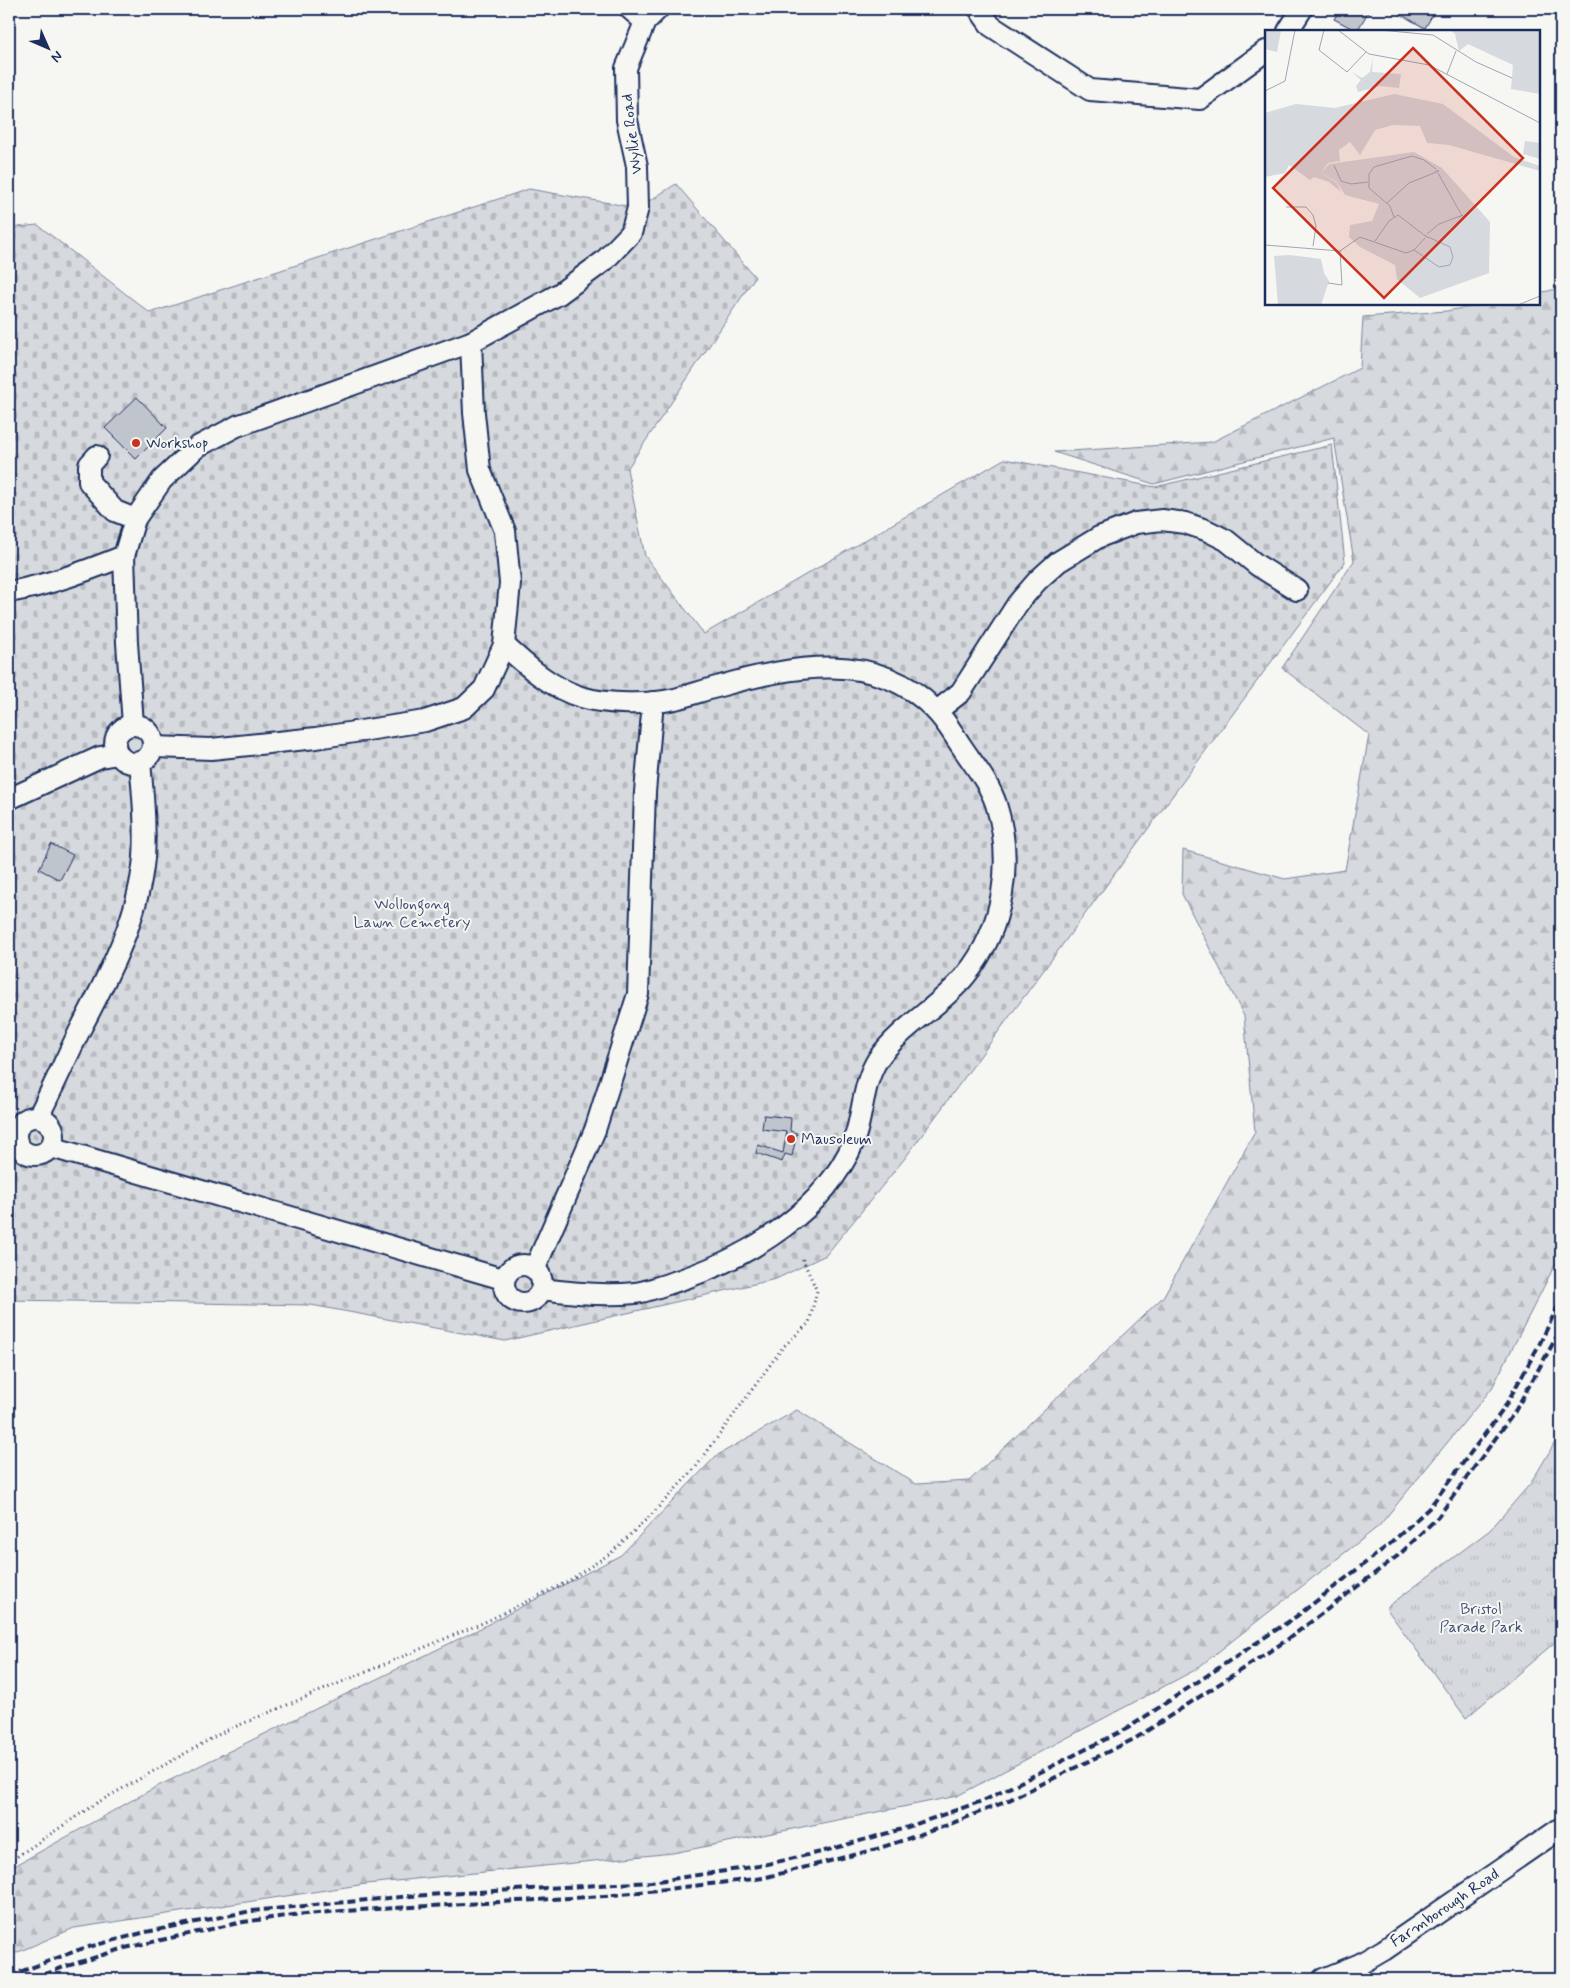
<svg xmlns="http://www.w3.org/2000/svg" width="1570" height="1988" viewBox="0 0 1570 1988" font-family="Mynerve,sans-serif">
  <defs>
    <pattern id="forest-firs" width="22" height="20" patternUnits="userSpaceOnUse" patternTransform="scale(1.25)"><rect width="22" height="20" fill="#d6d9dd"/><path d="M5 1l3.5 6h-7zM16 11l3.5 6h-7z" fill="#b7bbc0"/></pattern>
    <pattern id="cemetery-stones" width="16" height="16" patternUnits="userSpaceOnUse" patternTransform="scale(1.25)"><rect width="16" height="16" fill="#d6d9dd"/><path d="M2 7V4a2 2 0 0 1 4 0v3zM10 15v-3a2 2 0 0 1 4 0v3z" fill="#b7bbc0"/></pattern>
    <pattern id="park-tufts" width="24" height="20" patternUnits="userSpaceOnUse" patternTransform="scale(1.25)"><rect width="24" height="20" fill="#d6d9dd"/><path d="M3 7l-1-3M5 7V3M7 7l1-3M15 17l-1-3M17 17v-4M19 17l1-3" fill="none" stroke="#b7bbc0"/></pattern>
  </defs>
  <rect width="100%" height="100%" fill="#f6f6f2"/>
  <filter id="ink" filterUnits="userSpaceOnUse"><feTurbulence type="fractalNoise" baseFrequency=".02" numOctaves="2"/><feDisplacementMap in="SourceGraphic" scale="10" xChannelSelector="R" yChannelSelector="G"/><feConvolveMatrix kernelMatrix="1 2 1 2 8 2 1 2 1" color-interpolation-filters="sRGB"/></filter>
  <g filter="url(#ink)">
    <path fill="url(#forest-firs)" stroke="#78849e" d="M1561,288V1253L1492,1388L1379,1526L1195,1670L957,1796L673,1853L366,1884L74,1928L9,1956V1869L154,1788L475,1631L621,1555L716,1456L797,1410L916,1484L969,1481L1163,1297L1255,1132L1244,1016L1182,894L1183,850L1285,879L1345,870L1369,735L1282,668L1354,561L1334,438L1154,484L1054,452L1212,442L1360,368L1363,317L1447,311L1484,304H1539V293Z"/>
    <path fill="url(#cemetery-stones)" stroke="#78849e" d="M676,184L755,277L627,469L645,556L704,634L1004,459L1155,487L1332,445L1345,562L905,1158L826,1255L776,1279L505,1341L311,1305L9,1300V228L38,225L150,313L529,189L638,208Z"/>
    <path fill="url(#park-tufts)" stroke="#78849e" d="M1561,1432V1637L1466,1718L1386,1608L1490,1530L1531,1483Z"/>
    <g fill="#c0c4cd" stroke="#1b2f5e">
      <path d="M1340,9H1370L1357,31L1334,19Z"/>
      <path d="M1403,9H1436L1425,28L1400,14Z"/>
      <path d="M137,397L167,428L136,459L105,428Z"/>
      <path d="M51,844L73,855L60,880L39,869Z"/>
      <path d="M764,1115L791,1118L790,1131L797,1133L792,1156L785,1154L782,1162L756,1153L758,1145L783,1153L787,1132L762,1129Z"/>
    </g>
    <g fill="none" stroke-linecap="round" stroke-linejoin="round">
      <g stroke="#1b2f5e" stroke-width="24">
        <g id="minor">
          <path d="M630,9L645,22"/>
          <path d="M979,9L991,26L1090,90L1200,99L1266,51"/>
          <path d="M1288,31L1302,9"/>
          <path d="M97,456L89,465V482L115,511L135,519"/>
          <path d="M9,592C49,585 86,571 124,556"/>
          <path d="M504,645C527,666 551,688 581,697C608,705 648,705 675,699C690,695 705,690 720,686C792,666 876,649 934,709C945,719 953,734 962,747C974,765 989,783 996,804C1014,861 1004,929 965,976C942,1005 900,1027 878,1059C860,1087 864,1124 848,1154C813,1221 738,1262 668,1284C657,1287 646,1292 635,1293C606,1296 571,1293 542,1289"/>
          <path d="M937,711L961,692L1018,603L1038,580L1058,562L1099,537L1136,523L1162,520L1185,523L1206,530L1226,540L1257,565L1297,590"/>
          <path d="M133,724L127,643L124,556L135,519L162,480L197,447L237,426L471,342L559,294L604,261L631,233L638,208L637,166L627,120L626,68L645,22L658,9"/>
          <circle cx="134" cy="744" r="19"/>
          <path d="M154,747L211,749L316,738L425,721L464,708L484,689L504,645L510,583L505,531L480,470L474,413L471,342"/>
          <path d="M9,799L100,757L118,754"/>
          <circle cx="35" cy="1136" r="19"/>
          <path d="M38,1117C53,1088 66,1058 81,1028C109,974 138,920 144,858C146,826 143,794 140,762"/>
          <path d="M51,1147L503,1279"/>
          <circle cx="523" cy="1284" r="19"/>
          <path d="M535,1268L595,1130L638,994L645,792L653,702"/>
          <path d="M1323,1979L1360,1964L1384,1950L1561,1828"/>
        </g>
      </g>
      <path stroke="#1b2f5e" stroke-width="3" stroke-dasharray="1 4" stroke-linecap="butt" d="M9,1862L95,1804L225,1731L485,1622L567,1582L611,1553L653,1513L696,1467L783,1347L809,1323L817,1291L802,1258"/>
      <use href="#minor" stroke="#f6f6f2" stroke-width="20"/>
      <g stroke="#1b2f5e" stroke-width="4" stroke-dasharray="8 4" stroke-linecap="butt">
        <path d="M9,1976L81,1949L146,1932L251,1911L410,1896L651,1882L759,1866L821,1852L902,1829L985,1800L1128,1728L1297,1616L1391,1543L1429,1508L1503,1410L1538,1347L1561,1300"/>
        <path d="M33,1979L64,1967L125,1948L243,1922L293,1915L343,1911L605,1896L763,1878L877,1849L945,1826L1005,1802L1136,1738L1287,1640L1400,1554L1438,1517L1514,1413L1561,1329"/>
      </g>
    </g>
  </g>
  <g fill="#c8321e" stroke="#f6f6f2" stroke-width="2">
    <circle cx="136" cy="443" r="5"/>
    <circle cx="791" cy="1139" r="5"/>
  </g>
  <g text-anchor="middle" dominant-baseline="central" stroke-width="4" stroke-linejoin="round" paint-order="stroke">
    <g font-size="16" fill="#1b2f5e" stroke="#f6f6f2">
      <text transform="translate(632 134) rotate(-97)">Wyllie Road</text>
      <text transform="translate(1445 1908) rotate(-34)">Farmborough Road</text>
    </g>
    <g font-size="16" fill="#1b2f5e" stroke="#f6f6f2" text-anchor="start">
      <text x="146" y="443">Workshop</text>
      <text x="801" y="1139">Mausoleum</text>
    </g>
    <g font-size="16" fill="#405177" stroke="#f6f6f2">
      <text x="412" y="904">Wollongong<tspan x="412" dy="18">Lawn Cemetery</tspan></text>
      <text x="1481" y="1609">Bristol<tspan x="1481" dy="18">Parade Park</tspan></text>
    </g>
  </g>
  <g transform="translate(1265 30)">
    <rect width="275" height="275" fill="#f6f6f2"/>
    <path d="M185,0H275V64L246,59L248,35L203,14L194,21L190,4ZM129,64L178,74L249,127L275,136V141L184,115L162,113L155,96L128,95L110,100L95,125L85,112L74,120L75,131L63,133L56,143L72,153L76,162L64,152L49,147L45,150L24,135L20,143L0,147V83L31,74L70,78Z" fill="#d6d9dd"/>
    <path d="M149,122L177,138L225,192L224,243L155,268L132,249L130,235L95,217L84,207L85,195L107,191L114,174L80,165L72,152L56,143L64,134Z" fill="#d6d9dd"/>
    <path d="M0,0H16L12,22L0,19ZM108,28L107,42L136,44L134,58L115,56L93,62L91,56L96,50L87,42L97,48L105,42ZM260,111L275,113V129L258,124ZM25,225L56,229L59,243L64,251L56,275H13L9,226Z" fill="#d6d9dd"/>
    <path d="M43,241L45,257L18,260L16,244ZM46,260L47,275H19L18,263Z" fill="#d6d9dd"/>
    <path fill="none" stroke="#9ea6b7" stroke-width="1" d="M59,0L54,20L82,42L101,22M73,0L104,24L164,35L275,93M115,0L168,5L211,32L247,48M182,44L191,21M0,61L20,51L30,0M69,135L76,151L86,154L103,152M173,143L196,184M122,173L144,153L174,141H170M21,177H41L48,185L51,196L48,216M129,187L125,176L104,158V144L109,137L147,126L159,130L171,139M162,204L174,194L198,185L194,187M110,211L124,191L133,185L163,208L160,205M0,215L75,221L95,207L141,223L149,220L160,208M149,220L174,237L185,235L188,227L185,217L163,207M63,253L77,255L75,221M253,275L275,266"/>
    <path fill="#c8321e" fill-opacity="0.15" stroke="#c8321e" stroke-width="2.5" d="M148,18L258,128L119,268L8,158Z"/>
    <rect width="275" height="275" fill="none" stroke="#1b2f5e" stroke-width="2.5"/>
  </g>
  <rect width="1570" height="1988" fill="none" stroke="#f6f6f2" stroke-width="30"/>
  <rect x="15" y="15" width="1540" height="1958" fill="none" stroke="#1b2f5e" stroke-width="2" filter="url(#ink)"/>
  <g transform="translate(48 48) rotate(135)" stroke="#f6f6f2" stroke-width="4" paint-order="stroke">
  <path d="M0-4L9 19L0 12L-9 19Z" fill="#1b2f5e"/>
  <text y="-8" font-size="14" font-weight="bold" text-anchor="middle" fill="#1b2f5e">N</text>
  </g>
</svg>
